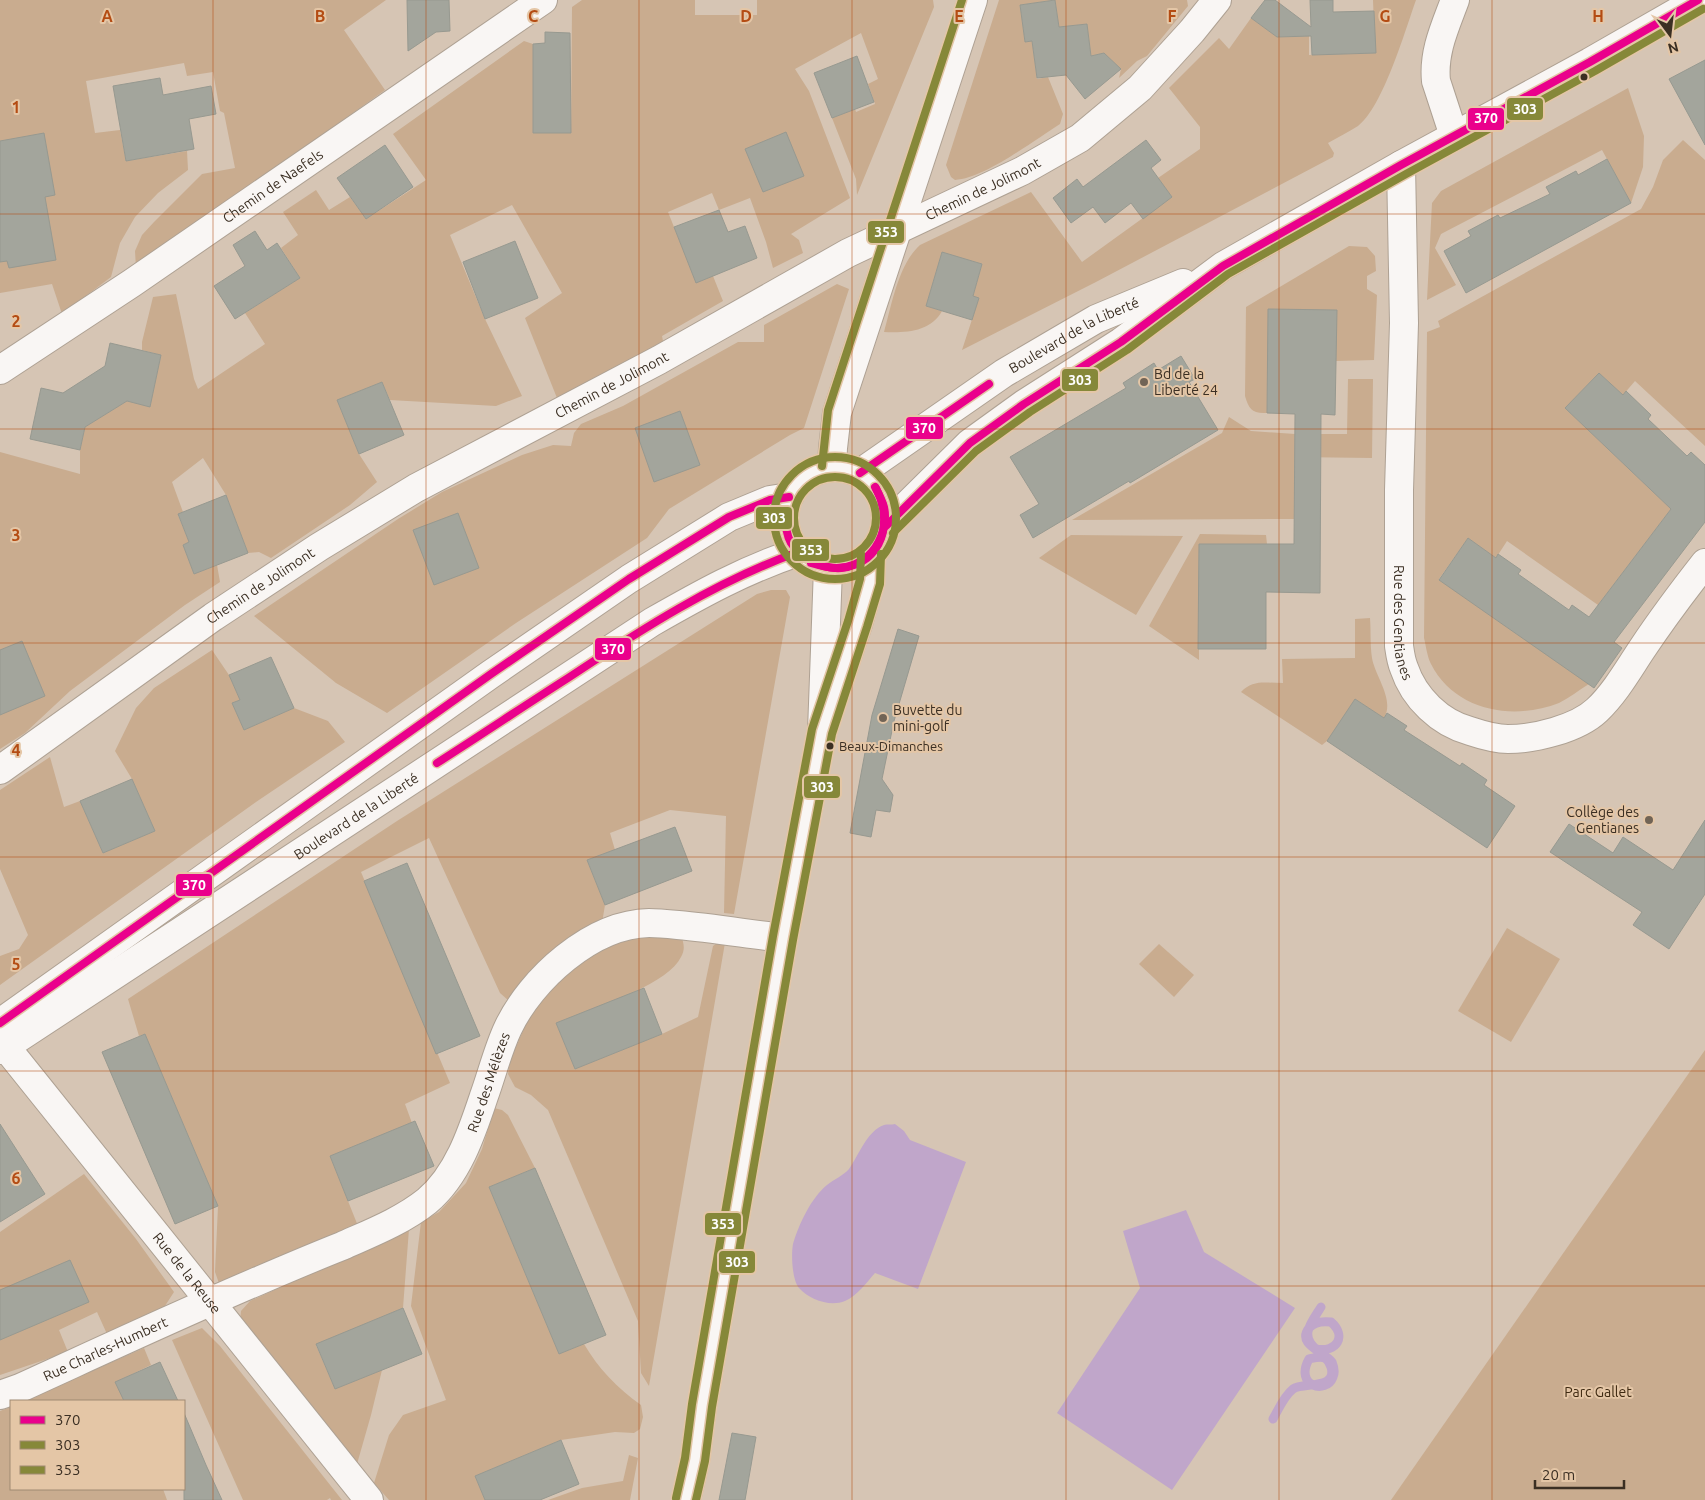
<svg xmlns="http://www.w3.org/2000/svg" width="1705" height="1500" viewBox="0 0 1705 1500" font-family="Ubuntu,sans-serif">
  <rect width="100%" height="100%" fill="#d6c5b4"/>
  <g fill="#c9ac8f">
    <path d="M0,0H386L344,30L385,90L136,268L135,251L142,235L154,222L202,174L235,168L224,113L220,111L213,72L187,76L184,63L86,81L95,133L120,130L126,161L187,151L188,170L158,193L135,217L120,243L111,277L62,314L52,284L0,293Z"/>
    <path d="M582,0H695V15H757V0H933L934,7L857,195L856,179L832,118L855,109L856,112L875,104L868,84L878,79L861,33L795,69L809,91L850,198L791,234L799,240L803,253L773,268L766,242L750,198L719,210L712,193L668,212L696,282L713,276L723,301L662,336L664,346L559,403L525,318L562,293L512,205L450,235L485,319L522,396L496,406L390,400L382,382L337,400L359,454L377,482L350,505L271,558L259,552L248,553L226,495L203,458L172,482L183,512L178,515L189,542L183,545L194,574L217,565L220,582L185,605L70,691L25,733L0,749V452L80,474V450L85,427L127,401L150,406L161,355L142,350V342L153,297L176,294L194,379L198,389L265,344L245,313L300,278L281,248L298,235L283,212L316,190L329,210L350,197L366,219L426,180L393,134L524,41L533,44V133H571L572,7Z"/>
    <path d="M999,0H1187L1188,6L1147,56L1137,61L1119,78L1121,69L1104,53L1091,56L1087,24L1059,27L1055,0L1020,5L1025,42L1032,41L1037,79L1048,77L1063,114L1060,124C1033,141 985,178 955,180L951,177L946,165Z"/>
    <path d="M1373,0H1416C1405,31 1383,107 1358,126C1349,132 1338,137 1328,143L1334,153L1333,157L1096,282L962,350L979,298L973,296L982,264L942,253L926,306L942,311C931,332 905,333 884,332C892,304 898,265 920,245L1031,192L1082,262L1172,197L1158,178L1200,149V127L1169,88L1219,38L1229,49L1251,18L1277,37L1309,36V55L1375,53Z"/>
    <path d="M1628,88L1644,136L1643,167L1631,203L1602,150L1441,234L1435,248L1456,285L1427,300L1432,203L1441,191Z"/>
    <path d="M1683,140L1705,160V446L1635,381L1623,395L1599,373L1565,408L1671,509L1598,605L1507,541L1496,558L1468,538L1439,579L1589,684C1579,690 1569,698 1559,703C1513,721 1455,711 1431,664C1427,656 1426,646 1424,638L1427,332L1440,327L1438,321L1641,209L1653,187L1663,160Z"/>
    <path d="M1349,246L1367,247L1375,256L1376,271L1367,276V289L1377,295L1374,360L1336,361L1269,309L1267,413C1252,414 1249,409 1245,396L1246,307Z"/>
    <path d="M837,284L849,289L804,428L790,435L669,509L647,538L516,623L387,713L336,683L254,616L398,519L442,492L522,455L553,445L571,446L574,433L581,424L623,406L738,342H764V325Z"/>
    <path d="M1348,379H1373L1372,458L1295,457L1294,519L1072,520L1222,433L1229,417L1251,431L1295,434H1347Z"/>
    <path d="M1200,534L1266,535L1267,544H1199V660L1149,626Z"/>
    <path d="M1071,535L1183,536L1136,615L1039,558Z"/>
    <path d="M771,590H786L790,597L734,914L724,913L726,816L670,810L610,833L615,850L587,860L605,905L602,923C560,946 534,959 509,1001L500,993L429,838L361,872L450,1083L405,1104L412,1123L330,1156L358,1226L220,1286L215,1272L218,1206L145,1034L139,1036L128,999L397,821L757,594Z"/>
    <path d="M1370,618C1371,631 1370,645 1372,658C1375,676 1395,700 1384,718L1355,699L1327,741L1322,745L1241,692C1253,679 1266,683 1283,683L1282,659L1355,658V619Z"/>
    <path d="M212,650L229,675L240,700L232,703L244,730L294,708L328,721L345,742L256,802L0,985V956L19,949L28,935L0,869V790L50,757L64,807L80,801L103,853L155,831L132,779L115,751L136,708L154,688Z"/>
    <path d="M1507,928L1560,959L1511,1042L1458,1011Z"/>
    <path d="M657,933L682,938C684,945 685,950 681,957C667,986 587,1011 556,1023L575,1069L662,1034L698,1017L713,946L726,937L649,1386L641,1373L638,1321L548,1110L531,1095L515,1087L508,1074L510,1061L531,1012L562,972L603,947Z"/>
    <path d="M1159,944L1194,975L1174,997L1139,964Z"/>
    <path d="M1705,1050V1500H1391Z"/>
    <path d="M494,1108L502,1110L508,1115L535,1168L489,1187L559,1354L584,1344C598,1368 618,1389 641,1405L643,1417L640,1429L634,1433L615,1432L561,1440L475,1476L485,1500H389L374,1483L389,1435L403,1415L446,1400L411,1306L421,1222L439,1212L466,1183L482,1149Z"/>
    <path d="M84,1174L136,1239L174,1292L161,1312L107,1334L97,1312L59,1330L68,1352L0,1375V1232Z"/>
    <path d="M409,1229L403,1308L316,1345L335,1389L382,1370L371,1415L357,1464L240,1322L241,1311L250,1301Z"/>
    <path d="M202,1328L220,1346L342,1500H331L330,1498L327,1500H243L172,1340Z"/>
    <path d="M144,1348L151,1365L116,1382L124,1401H23Z"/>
    <path d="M11,1407V1489H163L167,1500H0V1411Z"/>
    <path d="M629,1455L638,1458L630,1500H548L582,1488L623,1481Z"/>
  </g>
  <g fill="#c0a6ca">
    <path d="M895,1124L904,1131L910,1140L966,1162L918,1289L875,1273C867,1282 857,1296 845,1301C830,1307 810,1300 799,1288C792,1280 791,1254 793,1244C799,1224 811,1198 827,1185C834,1179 843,1176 849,1169C859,1155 867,1131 884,1125C887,1124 892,1125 895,1124Z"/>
    <path d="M1186,1210L1204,1252L1295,1308L1172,1490L1057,1413L1140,1288L1123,1231Z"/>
  </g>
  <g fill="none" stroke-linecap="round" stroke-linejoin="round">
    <path stroke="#c0a6ca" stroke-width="9" d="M1273,1419C1278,1410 1284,1396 1293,1389C1303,1382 1338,1390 1331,1367C1330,1364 1328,1360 1325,1358C1320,1356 1314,1358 1309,1359C1294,1386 1326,1395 1333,1377C1335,1373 1334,1367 1332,1362C1325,1352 1296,1345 1309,1328C1315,1321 1323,1321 1331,1322C1347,1336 1337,1353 1316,1349C1299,1335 1312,1322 1321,1307"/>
  </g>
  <g fill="#a3a59c" stroke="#979990">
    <path d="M407,0H449L450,31L436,32L408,51Z"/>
    <path d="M1055,0L1059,27L1087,24L1091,56L1104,53L1121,69L1085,99L1066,75L1037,78L1032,41L1025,42L1020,5Z"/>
    <path d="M1265,0H1275L1311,27L1310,0H1333V12L1374,11L1376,53L1312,55L1311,36L1277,37L1251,18Z"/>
    <path d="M545,32L570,33L571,133H533V44L545,43Z"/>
    <path d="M857,56L874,102L832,118L814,73Z"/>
    <path d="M1705,60V145L1669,79Z"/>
    <path d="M160,78L163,95L211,86L216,114L189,119L194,149L126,161L113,86Z"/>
    <path d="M786,132L804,176L763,192L745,149Z"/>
    <path d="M44,133L55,195L45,197L56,260L9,268L7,261L0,262V141Z"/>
    <path d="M1146,140L1161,160L1151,168L1172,197L1143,219L1131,203L1105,223L1093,207L1071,223L1053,198L1077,179L1083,187Z"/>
    <path d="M385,145L413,187L366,219L337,178Z"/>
    <path d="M1607,159L1631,203L1466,293L1444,251L1471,236L1468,231L1498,215L1500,218L1550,194L1546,187L1576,171L1578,175Z"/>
    <path d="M719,210L728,232L745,226L757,258L696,283L674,227Z"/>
    <path d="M255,231L267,250L277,243L300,278L235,319L214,286L245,266L233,245Z"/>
    <path d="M515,241L538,298L485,319L463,262Z"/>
    <path d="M942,252L982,264L973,296L979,298L972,320L926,306Z"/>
    <path d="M1268,309L1337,310L1335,415L1321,414L1320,593L1266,592V649H1198L1199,544H1294L1295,414L1267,413Z"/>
    <path d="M110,343L161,355L150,407L127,401L85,427L80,450L30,439L41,388L63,393L105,366Z"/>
    <path d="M1181,356L1195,379L1189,382L1218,430L1130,483L1129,481L1033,538L1020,515L1039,504L1010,457L1126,388L1123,383L1154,363L1158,370Z"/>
    <path d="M1599,373L1623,395L1626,391L1651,415L1648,419L1687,456L1691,452L1705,465V522L1614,642L1622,648L1594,688L1439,580L1468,538L1496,558L1498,554L1521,570L1518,574L1569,610L1572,605L1589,617L1671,509L1565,408Z"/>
    <path d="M382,382L404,435L359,454L337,400Z"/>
    <path d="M680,411L700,465L654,482L635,428Z"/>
    <path d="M226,495L248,553L194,574L183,545L189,542L178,514Z"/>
    <path d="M458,513L479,568L434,585L413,530Z"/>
    <path d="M898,629L919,636L894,721L882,779L893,795L890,812L876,810L871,837L850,833L872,715Z"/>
    <path d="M22,641L45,696L0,715V650Z"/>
    <path d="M271,657L294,708L244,730L232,703L240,700L229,675Z"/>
    <path d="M1355,699L1384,718L1387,713L1407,726L1404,730L1460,766L1462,763L1487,780L1484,785L1515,806L1487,848L1327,741Z"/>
    <path d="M132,779L155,831L103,853L80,801Z"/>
    <path d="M1705,820V894L1669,949L1633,925L1642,912L1550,852L1569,824L1613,853L1623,837L1673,870Z"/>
    <path d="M675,827L692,871L605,905L587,860Z"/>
    <path d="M407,863L480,1036L436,1054L364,881Z"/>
    <path d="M644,988L662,1034L575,1069L556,1023Z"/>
    <path d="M145,1034L218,1206L175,1224L102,1052Z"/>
    <path d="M415,1121L434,1166L348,1201L330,1156Z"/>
    <path d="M0,1124L45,1194L0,1222Z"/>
    <path d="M535,1168L606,1335L559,1354L489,1187Z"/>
    <path d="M70,1260L89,1302L0,1340V1290Z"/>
    <path d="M403,1308L422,1354L335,1389L316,1344Z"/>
    <path d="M160,1362L178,1401H124L115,1382Z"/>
    <path d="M184,1413L206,1465L222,1500H184Z"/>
    <path d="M732,1433L756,1437L745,1500H719Z"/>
    <path d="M561,1440L579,1484L540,1500H485L475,1476Z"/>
  </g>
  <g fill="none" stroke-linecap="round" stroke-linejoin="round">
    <g stroke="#aea193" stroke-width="30">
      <g id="minor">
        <path d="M1454,136L1436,81C1433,52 1445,27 1455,0"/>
        <path id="s1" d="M1401,165L1404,323L1399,490V646C1400,653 1401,661 1404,668C1414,698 1440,723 1470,731C1482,735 1495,739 1508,739C1534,739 1577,729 1597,710C1615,693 1628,670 1642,649C1662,619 1683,591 1705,563"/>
        <path id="s2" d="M0,370L132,283L543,0"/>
        <path d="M832,467L833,448L837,413L973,0"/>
        <path d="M832,701L858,624L870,581L871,554"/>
        <path id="s3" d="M0,770L213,617L319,547L416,488L659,360L848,253L1022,171L1080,138L1140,88L1192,31L1217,0"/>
        <path id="s4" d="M5,1046L369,1500"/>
        <path id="s5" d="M0,1395L20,1388C99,1352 178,1315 258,1281C286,1269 314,1257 342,1246C371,1233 402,1221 427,1201C458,1175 472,1132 484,1096C492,1074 498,1049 508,1028C531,979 592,924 649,923C658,923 668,924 678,925C713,928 748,934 783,938"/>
        <path d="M686,1500L695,1460L702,1406L783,938L822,731L828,568"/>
      </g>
    </g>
    <g stroke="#aea193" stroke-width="30">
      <g id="primary">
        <circle cx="835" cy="518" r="51"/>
        <path id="s6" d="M860,473L1004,373L1096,319L1183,283"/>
        <path d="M886,526L970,443L1024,404L1121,342L1223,266L1401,165L1590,62L1698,0"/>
        <path d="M0,1023L491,674L629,579L729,517L770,500L789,497"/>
        <path id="s7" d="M0,1050L652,622C701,594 744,570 798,552"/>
      </g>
    </g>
    <use href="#minor" stroke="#f9f6f4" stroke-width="28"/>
    <use href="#primary" stroke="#f9f6f4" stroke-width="28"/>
    <g stroke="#e4c6a6" stroke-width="11">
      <g id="bus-1">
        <path d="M860,473L989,384"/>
        <path d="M785,513C785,523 786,534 791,543C796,551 802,556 811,561C841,577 873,564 883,531C885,523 886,512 883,504C881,498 878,493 875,487"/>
        <path d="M886,526L970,443L1024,404L1121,342L1223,266L1401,165L1590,62L1698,0"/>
        <path d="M811,563C821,566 831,569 841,568C884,563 893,521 876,488"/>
        <path d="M437,763C481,735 524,706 568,678C642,629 715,582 798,552"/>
        <path d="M0,1023L491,674L629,579L729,517L770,500L789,497"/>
      </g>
    </g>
    <g stroke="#e4c6a6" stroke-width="11">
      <g id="bus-2">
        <circle cx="835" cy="518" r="61"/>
        <path d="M893,533L976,451L1030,412L1127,350L1228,274L1406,174L1595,71L1703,9"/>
        <path d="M696,1500L705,1461L712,1407L793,940L832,734L867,627L880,584L881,554"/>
      </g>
    </g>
    <g stroke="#e4c6a6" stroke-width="11">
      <g id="bus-3">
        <path d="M822,466L828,410L962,0"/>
        <circle cx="835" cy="518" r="41"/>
        <path d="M676,1498L685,1458L692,1404L773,936L812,729L848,621L860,579L861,554"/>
      </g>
    </g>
    <use href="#bus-1" stroke="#ea008c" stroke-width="8"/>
    <use href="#bus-2" stroke="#868839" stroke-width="8"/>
    <use href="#bus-3" stroke="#868839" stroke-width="8"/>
  </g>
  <path fill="none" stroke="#b44c13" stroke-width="1" stroke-opacity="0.55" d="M213,0V1500M426,0V1500M639,0V1500M852,0V1500M1066,0V1500M1279,0V1500M1492,0V1500M0,214H1705M0,429H1705M0,643H1705M0,857H1705M0,1071H1705M0,1286H1705"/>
  <g fill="#3b2f23" stroke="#e4c6a6" stroke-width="2">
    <circle cx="1584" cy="77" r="4.5"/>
    <circle cx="830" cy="746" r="4.5"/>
  </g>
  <g fill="#716456" stroke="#e4c6a6" stroke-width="2">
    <circle cx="1144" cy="382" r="5"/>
    <circle cx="883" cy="718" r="5"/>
    <circle cx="1649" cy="820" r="5"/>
  </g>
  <g text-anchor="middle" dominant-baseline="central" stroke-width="4" stroke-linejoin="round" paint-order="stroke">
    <g font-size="13" fill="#3b2f23" stroke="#e4c6a6" text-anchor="start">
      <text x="839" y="746">Beaux-Dimanches</text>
    </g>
    <g font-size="14" fill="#3b2f23" stroke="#e4c6a6">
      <text stroke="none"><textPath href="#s2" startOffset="329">Chemin de Naefels</textPath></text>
      <text stroke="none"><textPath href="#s3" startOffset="1144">Chemin de Jolimont</textPath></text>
      <text stroke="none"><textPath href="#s6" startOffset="255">Boulevard de la Liberté</textPath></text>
      <text stroke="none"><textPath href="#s3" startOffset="724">Chemin de Jolimont</textPath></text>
      <text stroke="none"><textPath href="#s3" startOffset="319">Chemin de Jolimont</textPath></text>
      <text stroke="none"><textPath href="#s1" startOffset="458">Rue des Gentianes</textPath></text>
      <text stroke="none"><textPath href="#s7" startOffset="426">Boulevard de la Liberté</textPath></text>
      <text stroke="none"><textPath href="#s5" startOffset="605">Rue des Mélèzes</textPath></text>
      <text stroke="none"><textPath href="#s4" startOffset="291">Rue de la Reuse</textPath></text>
      <text stroke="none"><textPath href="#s5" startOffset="115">Rue Charles-Humbert</textPath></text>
    </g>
    <g font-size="14" fill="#3b2f23" stroke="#e4c6a6" text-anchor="start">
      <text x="1154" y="374">Bd de la<tspan x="1154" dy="16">Liberté 24</tspan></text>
      <text x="893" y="710">Buvette du<tspan x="893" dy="16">mini-golf</tspan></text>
      <text x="1639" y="812" text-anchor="end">Collège des<tspan x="1639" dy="16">Gentianes</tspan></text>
    </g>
    <g font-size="14" fill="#3f2a12" stroke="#e4c6a6">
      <text x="1598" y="1392">Parc Gallet</text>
    </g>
  </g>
  <g font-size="16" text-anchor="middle" font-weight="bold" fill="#b44c13" stroke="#e4c6a6" stroke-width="4" stroke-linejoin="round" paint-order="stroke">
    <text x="107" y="22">A</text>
    <text x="320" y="22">B</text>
    <text x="533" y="22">C</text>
    <text x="746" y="22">D</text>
    <text x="959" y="22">E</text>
    <text x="1172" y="22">F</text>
    <text x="1385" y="22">G</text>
    <text x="1598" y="22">H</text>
    <text x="16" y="113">1</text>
    <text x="16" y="327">2</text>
    <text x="16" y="541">3</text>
    <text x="16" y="756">4</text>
    <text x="16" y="970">5</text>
    <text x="16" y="1184">6</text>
  </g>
  <g stroke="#e4c6a6" stroke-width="2">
    <rect x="1506" y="97" width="38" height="24" rx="5" fill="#868839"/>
    <rect x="1467" y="107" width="38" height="24" rx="5" fill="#ea008c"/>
    <rect x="867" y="220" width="38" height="24" rx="5" fill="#868839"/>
    <rect x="1061" y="368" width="38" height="24" rx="5" fill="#868839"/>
    <rect x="905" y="416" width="39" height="24" rx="5" fill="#ea008c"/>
    <rect x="755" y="506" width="38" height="24" rx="5" fill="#868839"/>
    <rect x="791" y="538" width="39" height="24" rx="5" fill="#868839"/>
    <rect x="594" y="637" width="38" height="24" rx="5" fill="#ea008c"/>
    <rect x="803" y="775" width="38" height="24" rx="5" fill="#868839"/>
    <rect x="175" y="873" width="38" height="24" rx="5" fill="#ea008c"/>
    <rect x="704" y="1212" width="38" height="24" rx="5" fill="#868839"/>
    <rect x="718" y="1250" width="38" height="24" rx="5" fill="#868839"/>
  </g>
  <g font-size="14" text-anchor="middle" font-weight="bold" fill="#fff">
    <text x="1525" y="114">303</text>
    <text x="1486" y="123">370</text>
    <text x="886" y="237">353</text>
    <text x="1080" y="385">303</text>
    <text x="924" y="433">370</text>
    <text x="774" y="523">303</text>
    <text x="811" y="555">353</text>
    <text x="613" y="654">370</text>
    <text x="822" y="792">303</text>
    <text x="194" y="890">370</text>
    <text x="723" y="1229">353</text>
    <text x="737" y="1267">303</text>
  </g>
  <rect x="10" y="1400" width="175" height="90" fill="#e4c6a6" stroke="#a08a72"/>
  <rect x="20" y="1416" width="25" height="8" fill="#ea008c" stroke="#a08a72"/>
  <text x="55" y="1425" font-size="15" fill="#3b2f23">370</text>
  <rect x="20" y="1441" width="25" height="8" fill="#868839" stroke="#a08a72"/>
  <text x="55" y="1450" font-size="15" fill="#3b2f23">303</text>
  <rect x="20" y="1466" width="25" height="8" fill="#868839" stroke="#a08a72"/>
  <text x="55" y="1475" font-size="15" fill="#3b2f23">353</text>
  <g transform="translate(1670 35) rotate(165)" stroke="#e4c6a6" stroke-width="4" paint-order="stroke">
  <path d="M0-4L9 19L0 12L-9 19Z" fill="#3b2f23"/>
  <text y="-8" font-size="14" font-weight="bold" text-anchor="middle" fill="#3b2f23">N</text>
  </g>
  <path d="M1535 1480v8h89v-8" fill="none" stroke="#3b2f23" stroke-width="2.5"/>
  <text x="1542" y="1480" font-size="15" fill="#3b2f23" stroke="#e4c6a6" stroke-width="4" paint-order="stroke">20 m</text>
</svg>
